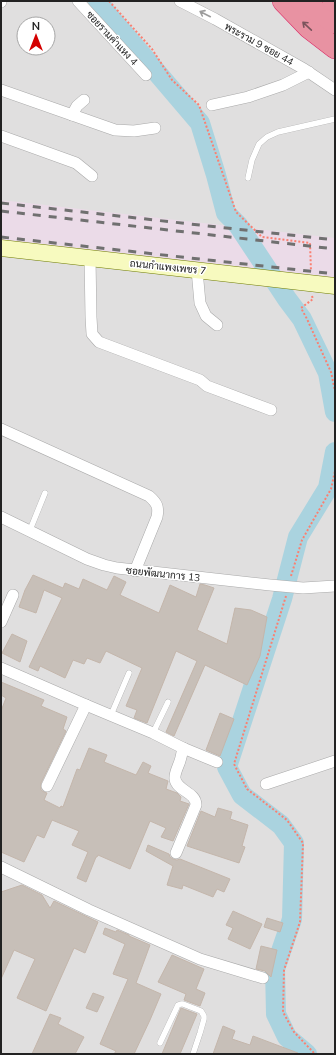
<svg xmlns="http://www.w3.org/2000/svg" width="336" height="1055" viewBox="0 0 336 1055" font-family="Mulish,Sarabun,sans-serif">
  <rect width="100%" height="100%" fill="#f2efe9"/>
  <path fill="#e0dfdf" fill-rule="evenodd" d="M1,1H335V1054H1ZM24,24H48V48H24Z"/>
  <path fill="#ebdbe8" d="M1,200L335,238V284L1,245Z"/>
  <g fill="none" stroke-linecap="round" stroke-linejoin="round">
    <g stroke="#aad3df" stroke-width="20">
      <path d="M98,1L108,15L200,123L216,175L226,213L238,225L287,299L302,319L328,373L335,412"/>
      <path d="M307,1054L287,1037L276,1014L275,969L292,919L294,843L281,825L242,795L227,767L282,599L298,537L328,488L335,452"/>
    </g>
  </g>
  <g fill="#c7bfb8" stroke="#c4b6ab">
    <path d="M33,575L63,588L65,583L79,589L83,579L107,590L114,576L126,582L120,595L159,613L170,585L196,597L200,584L205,585L214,588L197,630L227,644L235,608L251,610L267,617L260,656L247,685L205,665L174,736L166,732L197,661L176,651L147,723L134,718L137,710L126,706L142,668L106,651L100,663L87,658L84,664L73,660L65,678L40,666L38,671L29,667L62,598L44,590L36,613L19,607L25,590Z"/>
    <path d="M12,634L27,641L20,662L2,653Z"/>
    <path d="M1,682L44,700L41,706L67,717L63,729L66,731L41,783V790L44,792L47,793L44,800L60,808L61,806L63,807L77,769L80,770L89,748L107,755L104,762L136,775L143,762L151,766L148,773L168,781L166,789L177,793L181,797L180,801L189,804L173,841L161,837L166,828L150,821L130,869L98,855L97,857H96L86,882L77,878L88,852L72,845L79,831L52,820L44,838L37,835L24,862L1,852V711L6,698L1,695Z"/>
    <path d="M220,713L234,719L220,756L206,750Z"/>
    <path d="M218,808L232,812L230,819L248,825L242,846L245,847L239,863L187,846L201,811L215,817Z"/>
    <path d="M148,845L169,854L170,857L173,859L177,860L180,859L230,879L224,892L217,889L213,897L183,885L182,889L167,885L173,866L146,851Z"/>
    <path d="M22,885L42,895L50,908L54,901L98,922L85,953L74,948L46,1011L17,998L35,959L14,950L1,979V892Z"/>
    <path d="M233,911L262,924L250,949L228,939L233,928L226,925Z"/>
    <path d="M267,918L283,923L280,932L264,927Z"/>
    <path d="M105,928L116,932L117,930L129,935V936L150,945L136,983L161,994L150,1020L134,1054H114L116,1051L100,1044L128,979L113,974L125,944L103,934Z"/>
    <path d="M261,946L277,950L271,977L265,971L256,969Z"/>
    <path d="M172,955L204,969L196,989L205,993L200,1006L184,1000L186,994L158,982Z"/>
    <path d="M93,993L104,997L97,1012L86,1008Z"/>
    <path d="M181,1008L197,1014L180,1054H162Z"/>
    <path d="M50,1014L61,1018L58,1024L84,1037L75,1054H32Z"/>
    <path d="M223,1026L235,1031L232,1039L250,1045L253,1036L298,1053V1054H213Z"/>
  </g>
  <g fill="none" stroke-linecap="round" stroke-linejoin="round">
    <g stroke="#a9a9a9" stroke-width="6">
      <g id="lane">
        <path d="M248,178L252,160L259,144L267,137L278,132L335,119"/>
        <path d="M30,530L45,493"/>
        <path d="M111,715L129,673"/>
        <path d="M153,733L168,702"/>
        <path d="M160,1043L178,1005L181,1004H183L201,1011L204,1016V1019L200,1033L193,1054"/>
      </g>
    </g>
    <g stroke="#a9a9a9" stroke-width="12">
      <g id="street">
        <path d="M78,1L146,75"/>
        <path d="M180,1L215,19L304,69L335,90"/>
        <path d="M1,2V1"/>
        <path d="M1,90L115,130L134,131L155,128"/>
        <path d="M212,105L248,97L283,85L309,72"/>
        <path d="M72,115L77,106L84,100"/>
        <path d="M1,136L76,163L92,176"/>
        <path d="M90,258L91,317L92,334L99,342L200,380L207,386L271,410"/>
        <path d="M197,270L200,303L206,316L217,325"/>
        <path d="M1,429L149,496C157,503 159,507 157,517L135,571"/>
        <path d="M1,517L87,559L104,565L117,568L270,585L303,588L335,586"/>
        <path d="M1,622L13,595"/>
        <path d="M1,668L86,705L153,733L183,748C182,751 182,754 181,757C180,764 174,772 175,779C177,791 196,792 196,805L176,853"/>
        <path d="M183,748L217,762"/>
        <path d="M266,784L335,761"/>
        <path d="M47,786L86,705"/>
        <path d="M1,867L89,910L200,959L263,978"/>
      </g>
    </g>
    <g stroke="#707d05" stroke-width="17">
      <path id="secondary" d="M1,248L335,286"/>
    </g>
    <g stroke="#dc2a67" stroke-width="22">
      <g id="highway">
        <path d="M283,1L309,28L335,48"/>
        <path d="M301,1L335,23"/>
        <path d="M333,1L335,2"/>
      </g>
    </g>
    <g stroke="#fa8072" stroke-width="2" stroke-dasharray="2 2" stroke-linecap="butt">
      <path d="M109,1L152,49L172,80L199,105L236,212L262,237L310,243L311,271"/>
      <path d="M312,296L313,299L301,308L307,319L331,372L335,391"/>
      <path d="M291,576L302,540L331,489L335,471"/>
      <path d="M286,596L234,764L247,789L287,820L303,843L300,922L284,970L283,1012L294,1032L315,1054"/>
    </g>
    <use href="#lane" stroke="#fff" stroke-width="5.5"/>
    <use href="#street" stroke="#fff" stroke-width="11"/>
    <use href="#secondary" stroke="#f7fabf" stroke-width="16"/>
    <use href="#highway" stroke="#e892a2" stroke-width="21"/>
    <g stroke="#707070" stroke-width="3" stroke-dasharray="8 8" stroke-linecap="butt">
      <path d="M1,203L335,240"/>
      <path d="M1,211L335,249"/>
      <path d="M1,237L335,274"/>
    </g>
  </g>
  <defs><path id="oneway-shaft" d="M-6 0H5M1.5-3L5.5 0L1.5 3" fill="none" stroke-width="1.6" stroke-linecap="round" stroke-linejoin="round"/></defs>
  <use stroke="#9c9c9c" href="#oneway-shaft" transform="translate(205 14) rotate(-153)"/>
  <use stroke="#7b545c" href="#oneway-shaft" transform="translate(307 26) rotate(-137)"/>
  <g text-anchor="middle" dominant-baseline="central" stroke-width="3" stroke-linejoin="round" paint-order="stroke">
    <g font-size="10" fill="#222" stroke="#fff">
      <text transform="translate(112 38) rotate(47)">ซอยรามคำแหง 4</text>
      <text transform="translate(259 44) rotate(29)">พระราม 9 ซอย 44</text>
      <text transform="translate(168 267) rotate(6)">ถนนกำแพงเพชร 7</text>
      <text transform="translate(163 574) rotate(6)">ซอยพัฒนาการ 13</text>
    </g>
  </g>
  <rect width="336" height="1055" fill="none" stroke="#222222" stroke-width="4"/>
  <g transform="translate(36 36)"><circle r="19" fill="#ffffff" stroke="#a7a7a7"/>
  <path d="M0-3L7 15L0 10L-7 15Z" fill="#d40000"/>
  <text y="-6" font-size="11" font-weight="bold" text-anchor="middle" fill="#222222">N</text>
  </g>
</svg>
